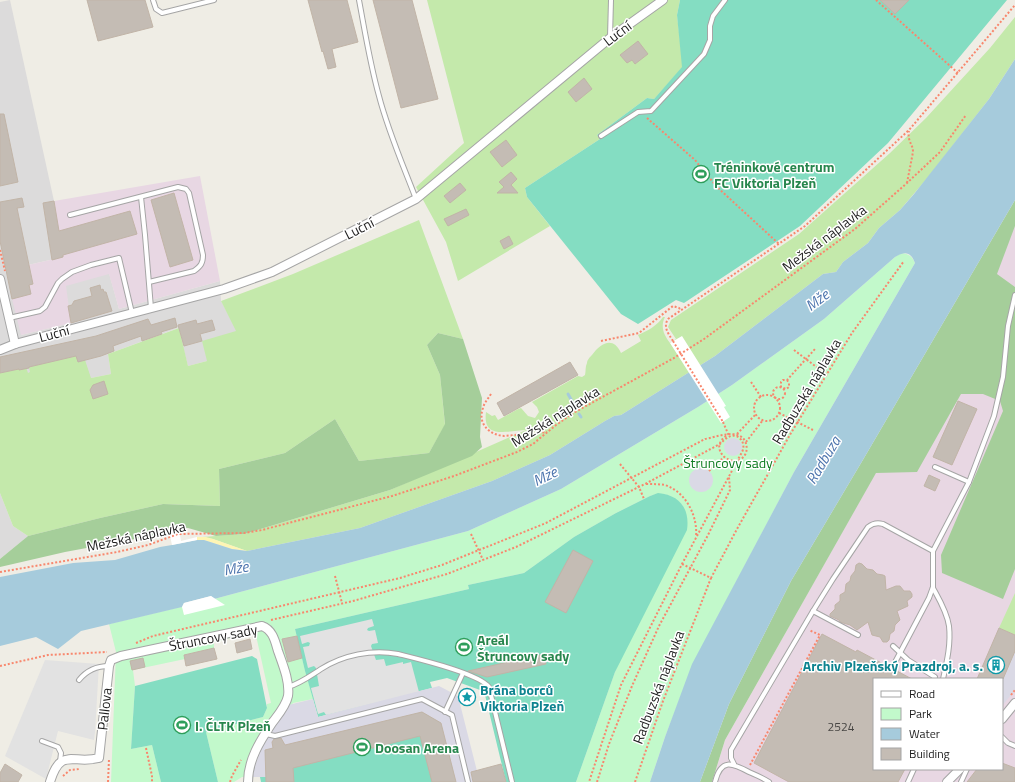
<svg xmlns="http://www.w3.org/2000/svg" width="1015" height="782" viewBox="0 0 1015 782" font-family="'Titillium Web',sans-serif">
  <rect width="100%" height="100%" fill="#efede5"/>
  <g fill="#dcdbdb">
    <path d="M10,0L54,201L63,257L28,265L33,284L21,335L71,323L65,285L109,273L119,309L220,281L221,301L237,331L207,361L188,366L178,328L108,354L111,374L91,378L0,407V2Z"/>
    <path d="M0,493L13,526L28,536L0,559Z"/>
  </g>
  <g fill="#e8d7e3" fill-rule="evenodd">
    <path d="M200,176L220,281L119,309L109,274L66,286L71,323L21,335L12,299L31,294L29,285L33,284L28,265L63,257L54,201Z"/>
    <path d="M1015,226V782H712L725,740ZM874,679H1002V769H874Z"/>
  </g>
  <g fill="#c4e9ab">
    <path d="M427,0H680L677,15L683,67L654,99L647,98L597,135L600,139L525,188L527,197L550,226L458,281L446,242L416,187L464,143Z"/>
    <path d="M1015,17V59L989,99L929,176L900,210L879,228L868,243L843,262L836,272L823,274L715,356L621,415L614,416L605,421L550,455L492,481L360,528L247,551L213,539L202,537L244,534L390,490L526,430C510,430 482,441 486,412L492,416L495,415L498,420L518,409L521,408L528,416L535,418L539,412L537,407L532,402L578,376L582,377L585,375C586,371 585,367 587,363C587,360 590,357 592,355C601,343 613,336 621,353L641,341L638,335C647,331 657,326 663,317H665C660,327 664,335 670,343L676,339L668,327L671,320L799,234L890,153L926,118L990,48Z"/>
    <path d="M419,220L463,339L438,333L427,345L440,375L445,425L429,453L359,461L335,419L285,453L219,469L220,506L163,504L100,518L28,536L13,526L0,493V373L19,369V370H21V368L26,367L28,373L30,372L29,367L76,356L78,362L85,360L91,378L111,374L108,354L179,328L188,366L207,361L202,341L236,331L221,301L293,274Z"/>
    <path d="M1015,593V635L999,628Z"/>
  </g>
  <g fill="#a5ce9a">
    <path d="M1015,200V226L997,274L1015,287V569L1003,599L942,573L941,555L1003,411L1000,401L983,394H961L917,472L876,473L725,740L712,782H700L729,704L791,581L864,458Z"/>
    <path d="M438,333L463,339L482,398L480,437L482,447L472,456L390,490L244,534L216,536L188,528L172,527L162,534L65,552L0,567V559L28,536L100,518L163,504L220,506L219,469L285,453L335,419L359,461L429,453L445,424L440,375L427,345Z"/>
  </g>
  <path fill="#fef5b4" d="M197,537H206L213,539L247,551L232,549L204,540H197Z"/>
  <path fill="#c2f9cb" d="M901,253C909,254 912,256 915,263L794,472L693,664L665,737L650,782H576L615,672L683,506C674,496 663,491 650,496L616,513L574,537L524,573L468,585L469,589L295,629L305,671L313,699L293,703L274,730L260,777H242L234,782H218L206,732L263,717L267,708V704L271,703L257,640L255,636L251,633L214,642V648L184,655L185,659L133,670L135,686L131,749L152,745L161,782H111L116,652L109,624L214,599L468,531L561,489L698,407L732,385L824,319L895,257Z"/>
  <g fill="#84ddc2">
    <path d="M680,0H1007L888,143L800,226L684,303L676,300L638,324L621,314L527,197L525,188L600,139L597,135L647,98L654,99L682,67L677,15Z"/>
    <path d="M658,493C680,495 690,509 687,530L615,672L576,782H506L485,695L480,690L447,678L430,682L432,688L318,717L305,671L295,629L469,589L468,585L524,573L574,537L616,513L650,496Z"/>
    <path d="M252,656L257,659L267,708L263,717L206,732L218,782H161L152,745L131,749L135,686Z"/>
    <path d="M422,712L441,723L456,782H261L260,777H266L265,750Z"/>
  </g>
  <g fill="#e2e2e2">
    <path d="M372,619L374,626L368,628L367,630L369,631L375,630L378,643L372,644L371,646L376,660L384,659L386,666L403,662V664L411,662L419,692L326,715L324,712L318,714L311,688L319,686L316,668L314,666L308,668L303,647L309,646L310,643L308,642L302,644L300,636Z"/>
    <path d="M45,660L99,664L95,732L94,740L58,731L46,779L5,756Z"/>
  </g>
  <g fill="#dad9e5">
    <circle cx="733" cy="447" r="9"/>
    <circle cx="701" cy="480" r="12"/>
    <path d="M1015,651V690L1002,706V681Z"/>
    <path d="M439,686L458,696L477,771L471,772L473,782H456L441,723L422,712L283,746V741L281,738H276L272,742L275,748L265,750L266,777H248L249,766L284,706L313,699L318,717Z"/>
  </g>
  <path fill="#a6cbdc" d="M1015,59V200L864,458L791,581L729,704L700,782H650L665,737L692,664L794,472L915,263C911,252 905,251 895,257L824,319L732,385L698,407L561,489L468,531L214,599L211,596L184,603L182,607L81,631L58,649L36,637L0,646V577L73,563L115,560L160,547L172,545L197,540H204L232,549L247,551L360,528L492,481L550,455L605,421L614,416L621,415L715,356L823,274L836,272L843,262L868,243L879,228L900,210L914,194L989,99Z"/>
  <g fill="#fff">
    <path d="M682,336L726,406L724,407L730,417L721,423L670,343Z"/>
    <path d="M179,529L181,541L197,537V540L172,545L169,531Z"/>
    <path d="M211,596L225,605L184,615L182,607L184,603Z"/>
  </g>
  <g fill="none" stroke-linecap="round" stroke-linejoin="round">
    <g stroke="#a6cbdc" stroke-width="3">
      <path d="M568,394L572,401"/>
      <path d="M579,414L581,417"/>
    </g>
  </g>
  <g fill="#c4bcb4" stroke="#c1b4a7">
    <path d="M87,0H145L153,27L98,41Z"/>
    <path d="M308,0H347L358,42L332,49L336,67L328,69L323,51L322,52Z"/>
    <path d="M373,0H412L438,99L401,108Z"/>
    <path d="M880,0H909L895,14Z"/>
    <path d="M638,41L648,54L635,64L632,60L627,63L620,55Z"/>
    <path d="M584,78L592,89L576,102L568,92Z"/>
    <path d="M0,114H4L18,182L0,186Z"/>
    <path d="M506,140L517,155L502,167L490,152Z"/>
    <path d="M511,172L517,179L511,185L518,193H497L504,187L499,182Z"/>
    <path d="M460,183L466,190L450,203L444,196Z"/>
    <path d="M174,193L193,260L170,267L151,200Z"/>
    <path d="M22,198L24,207L17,208L33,284L29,285L31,294L12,299L0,241V202Z"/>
    <path d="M54,201L59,231L130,211L137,234L63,255V257L52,260L43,203Z"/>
    <path d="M466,209L469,215L448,226L444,219Z"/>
    <path d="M509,236L513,244L504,249L500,241Z"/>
    <path d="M100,285L101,290L103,289L104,292H106L112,311L71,323L68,306L72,305L74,301L92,296L90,288Z"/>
    <path d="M175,318L177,327L161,332L162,334L142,341L141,336L113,346L114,351L101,356L78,362L76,356L29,367V368L19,370V369L0,373V357L96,336L148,319L151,325Z"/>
    <path d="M196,320L197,324L212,320L215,330L200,334L202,341L184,346L178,325Z"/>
    <path d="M570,362L578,375L504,416L497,403Z"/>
    <path d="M104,381L108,394L93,399L90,390L93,385Z"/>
    <path d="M958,401L977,409L952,465L933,457Z"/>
    <path d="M929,475L940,480L935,491L924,486Z"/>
    <path d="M573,550L593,561L566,613L545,602Z"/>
    <path d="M859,563L862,564L867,569L873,570L877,574L883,575L885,576L886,590L896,586H900L904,591H910L912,594V597L907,601L908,606L897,611L900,620L895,625L894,631L890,634L889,640L887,642H883L880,637L872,635L868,622L857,630L850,625L840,622L839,620L830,616V614L835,609V605L840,601V595L845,592L846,584L850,581L851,576L855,571L856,565Z"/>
    <path d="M999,628L1015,635V651L1003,679H977Z"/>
    <path d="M822,634L856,652L857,650L889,667L891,671L895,670L912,679H874V769H905L898,782H789L754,763Z"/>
    <path d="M297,636L302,658L288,662L282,639Z"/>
    <path d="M250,639L252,649L237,653L235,643Z"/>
    <path d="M214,648L217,659L186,666L184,655Z"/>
    <path d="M544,654L546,664L487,677L468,671Z"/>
    <path d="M143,658L145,667L132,670L130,661Z"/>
    <path d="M422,712L441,723L456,782H432L420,736L293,768L294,782H266L265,750L273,748L272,742L274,739L281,738L285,745Z"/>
    <path d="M1002,763L1015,768V782H967L977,769H1002Z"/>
    <path d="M5,764L22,775L18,782H0V773Z"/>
    <path d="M501,764L506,782H473L471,772Z"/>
  </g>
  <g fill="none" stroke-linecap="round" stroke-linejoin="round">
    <g stroke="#a5a5a5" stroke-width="6">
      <g id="lane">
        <path d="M153,0L156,9L162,13L214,0"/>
        <path d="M359,0C365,32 370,64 379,96C388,131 403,165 416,199"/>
        <path d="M610,37L611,0"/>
        <path d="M601,136L638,112L651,111L704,54L710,40V26L713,16L725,0"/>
        <path d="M141,197L145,235L151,308"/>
        <path d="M70,215L178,187L186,189L189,193L203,255C203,263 201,266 194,271L149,282"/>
        <path d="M9,318L40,311L45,307L58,283L62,279L72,272L91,265L119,258L132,313"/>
        <path d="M969,482L994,416L1003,377L1008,326L1015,295"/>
        <path d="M933,551L969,482L935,467"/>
        <path d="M933,588C939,599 947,612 949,626C951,644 947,661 943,679"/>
        <path d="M813,611L833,579L868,527C873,523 877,522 883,524L933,551V587L929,598L892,668"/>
        <path d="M893,646L908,660L935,677L934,679"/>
        <path d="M79,680C87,670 96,666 109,666"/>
        <path d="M288,687C301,683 310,676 321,669C343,655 372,649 398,654C418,659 478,673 489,687L512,782"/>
        <path d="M445,712L463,673"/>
        <path d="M266,734L275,736L422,699L452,715L468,782"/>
        <path d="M1002,737L1008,743L1015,746"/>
        <path d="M42,741L58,747L61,753L60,762"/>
        <path d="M734,764L731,758V750L813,611L858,635"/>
        <path d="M715,782C721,758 732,763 749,772C756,775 763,778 769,782"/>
        <path d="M908,782L914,769"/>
        <path d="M961,782L967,769"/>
      </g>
    </g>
    <g stroke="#a5a5a5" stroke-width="10">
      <g id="street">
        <path d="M0,279L15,344"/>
        <path d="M0,350L15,344L224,289L272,272L416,199L610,38L663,0"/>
        <path d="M1002,719L1015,703"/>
        <path d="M50,782C61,746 73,765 99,758L109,666L111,660L121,656L262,626C273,630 275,641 278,651C283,665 290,682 288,696C286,706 278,715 272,723C260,741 248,760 248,782"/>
        <path d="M947,782L960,769"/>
      </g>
    </g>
    <g stroke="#f8876d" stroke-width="2" stroke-dasharray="2 2" stroke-linecap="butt">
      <path d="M876,0L958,73"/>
      <path d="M647,118L695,160L717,187L779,244"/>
      <path d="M907,183L913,152C913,144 907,141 909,131"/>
      <path d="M0,250L5,271"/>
      <path d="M601,341L639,333L673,306L679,308L681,310"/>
      <path d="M673,341C668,333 663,327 668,319L805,226L909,130L1015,5"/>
      <path d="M794,350L827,375"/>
      <path d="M787,380L789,383V387L786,389L781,387V382L783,380H787L815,349"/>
      <path d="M751,382L761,397"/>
      <circle cx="779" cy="393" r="6"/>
      <path d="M491,394C488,399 484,403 483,408C477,424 490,435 504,436L547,432"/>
      <circle cx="767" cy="408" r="13"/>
      <path d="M779,413L813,430"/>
      <path d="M723,422L729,436"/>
      <path d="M737,434L756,414"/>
      <path d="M746,442L763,420"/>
      <path d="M620,464L639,487L644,499"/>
      <path d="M709,471L724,457"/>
      <path d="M646,484C653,484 659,484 665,485C686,492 698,516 696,537"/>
      <path d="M471,534L483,560"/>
      <path d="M682,564L711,578L737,529L791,433L852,333L904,261"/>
      <path d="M0,572L117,552L148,545L178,534L244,533L262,530L392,496L454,476L517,452L533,444L556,425L575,412L674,358L704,339L855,229L907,183L940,152L966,115"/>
      <path d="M335,576L342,603"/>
      <path d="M271,620L353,601L447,574L516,547L645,484L720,444C723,441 727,437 731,436C741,434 746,445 742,452L682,564L621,685L589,782"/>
      <path d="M136,643L153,636L400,578L442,565L546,523L705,439C716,437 738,428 745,441C747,445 747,449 746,453C736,474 704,448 728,435"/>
      <path d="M0,666L48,655L107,652"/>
      <path d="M1011,695L1015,690"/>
      <path d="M146,748L152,776V782"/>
      <path d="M750,765L820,635L809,630"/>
      <path d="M63,776L70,770L80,769"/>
      <path d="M108,782L109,759"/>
      <path d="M230,782L232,776L241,760"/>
      <path d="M597,782L609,744L632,686L659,626L708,535L730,490L729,477"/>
      <path d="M635,782L663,701L711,578"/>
    </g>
    <use href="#lane" stroke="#fff" stroke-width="4"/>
    <use href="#street" stroke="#fff" stroke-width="8"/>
    <path stroke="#f8876d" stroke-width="2" stroke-dasharray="2 2" stroke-linecap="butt" d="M673,341L723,422"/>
  </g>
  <defs>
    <g id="stadium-ring" transform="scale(0.9)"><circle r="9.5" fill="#fff" stroke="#2e9e5b" stroke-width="1.5"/><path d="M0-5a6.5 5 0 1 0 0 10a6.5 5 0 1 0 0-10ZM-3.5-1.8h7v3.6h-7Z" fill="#2e9e5b"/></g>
    <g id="building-ring" transform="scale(0.9)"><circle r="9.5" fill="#fff" stroke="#0f9aa8" stroke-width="1.5"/><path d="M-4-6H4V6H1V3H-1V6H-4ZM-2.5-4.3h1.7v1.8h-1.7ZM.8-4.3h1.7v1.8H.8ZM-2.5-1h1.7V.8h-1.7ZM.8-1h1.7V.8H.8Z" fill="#0f9aa8"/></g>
    <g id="sight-ring" transform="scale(0.9)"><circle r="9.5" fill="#fff" stroke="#0f9aa8" stroke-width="1.5"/><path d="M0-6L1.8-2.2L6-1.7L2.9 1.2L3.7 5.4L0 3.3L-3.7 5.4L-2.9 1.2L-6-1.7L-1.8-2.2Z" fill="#0f9aa8"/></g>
  </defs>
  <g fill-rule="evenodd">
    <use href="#stadium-ring" x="701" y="174"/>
    <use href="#stadium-ring" x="464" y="647"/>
    <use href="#building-ring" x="996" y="665"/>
    <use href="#sight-ring" x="467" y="697"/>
    <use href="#stadium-ring" x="182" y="725"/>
    <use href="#stadium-ring" x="362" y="747"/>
  </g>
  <g text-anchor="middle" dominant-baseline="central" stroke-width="3" stroke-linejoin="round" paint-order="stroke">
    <g font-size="12" fill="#484644">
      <text x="841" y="726">2524</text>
    </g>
    <g font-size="14" fill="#1e1e1e" stroke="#fff">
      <text transform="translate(617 33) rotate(-37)">Luční</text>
      <text transform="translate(359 228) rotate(-27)">Luční</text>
      <text transform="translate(824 238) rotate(-37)">Mežská náplavka</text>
      <text transform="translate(54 333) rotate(-15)">Luční</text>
      <text transform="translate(806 391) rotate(-59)">Radbuzská náplavka</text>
      <text transform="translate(555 416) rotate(-32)">Mežská náplavka</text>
      <text transform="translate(136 536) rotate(-12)">Mežská náplavka</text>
      <text transform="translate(213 637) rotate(-11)">Štruncovy sady</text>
      <text transform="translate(658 687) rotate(-69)">Radbuzská náplavka</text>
      <text transform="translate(104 709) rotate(-84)">Pallova</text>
    </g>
    <g font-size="14" font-weight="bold" fill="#27864d" stroke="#fff" text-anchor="start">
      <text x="714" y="166">Tréninkové centrum<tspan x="714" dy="16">FC Viktoria Plzeň</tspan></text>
      <text x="477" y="639">Areál<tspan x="477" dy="16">Štruncovy sady</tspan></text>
      <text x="195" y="725">I. ČLTK Plzeň</text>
      <text x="375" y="747">Doosan Arena</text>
    </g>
    <g font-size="14" fill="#0d7c20" stroke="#fff">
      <text x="728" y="462">Štruncovy sady</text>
    </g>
    <g font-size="14" font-weight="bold" fill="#0d838f" stroke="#fff" text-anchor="end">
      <text x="983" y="665">Archiv Plzeňský Prazdroj, a. s.</text>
      <text x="480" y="689" text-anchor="start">Brána borců<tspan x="480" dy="16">Viktoria Plzeň</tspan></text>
    </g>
    <g font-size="15" font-style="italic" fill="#4c74ad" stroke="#fff">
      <text transform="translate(817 300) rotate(-37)">Mže</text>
      <text transform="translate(823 460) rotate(-59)">Radbuza</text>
      <text transform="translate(545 476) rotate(-26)">Mže</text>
      <text transform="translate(236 568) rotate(-10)">Mže</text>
    </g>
  </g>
  <rect x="873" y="678" width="130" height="92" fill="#ffffff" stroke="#a5a5a5"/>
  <rect x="881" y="691" width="20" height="6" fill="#ffffff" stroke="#a5a5a5"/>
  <text x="909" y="698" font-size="12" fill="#1e1e1e">Road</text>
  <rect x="881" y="708" width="20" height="12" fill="#c2f9cb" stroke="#a5a5a5"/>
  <text x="909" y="718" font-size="12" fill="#1e1e1e">Park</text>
  <rect x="881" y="728" width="20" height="12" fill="#a6cbdc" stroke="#a5a5a5"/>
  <text x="909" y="738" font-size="12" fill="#1e1e1e">Water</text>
  <rect x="881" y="748" width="20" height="12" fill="#c4bcb4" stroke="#a5a5a5"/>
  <text x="909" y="758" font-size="12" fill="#1e1e1e">Building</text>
</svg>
